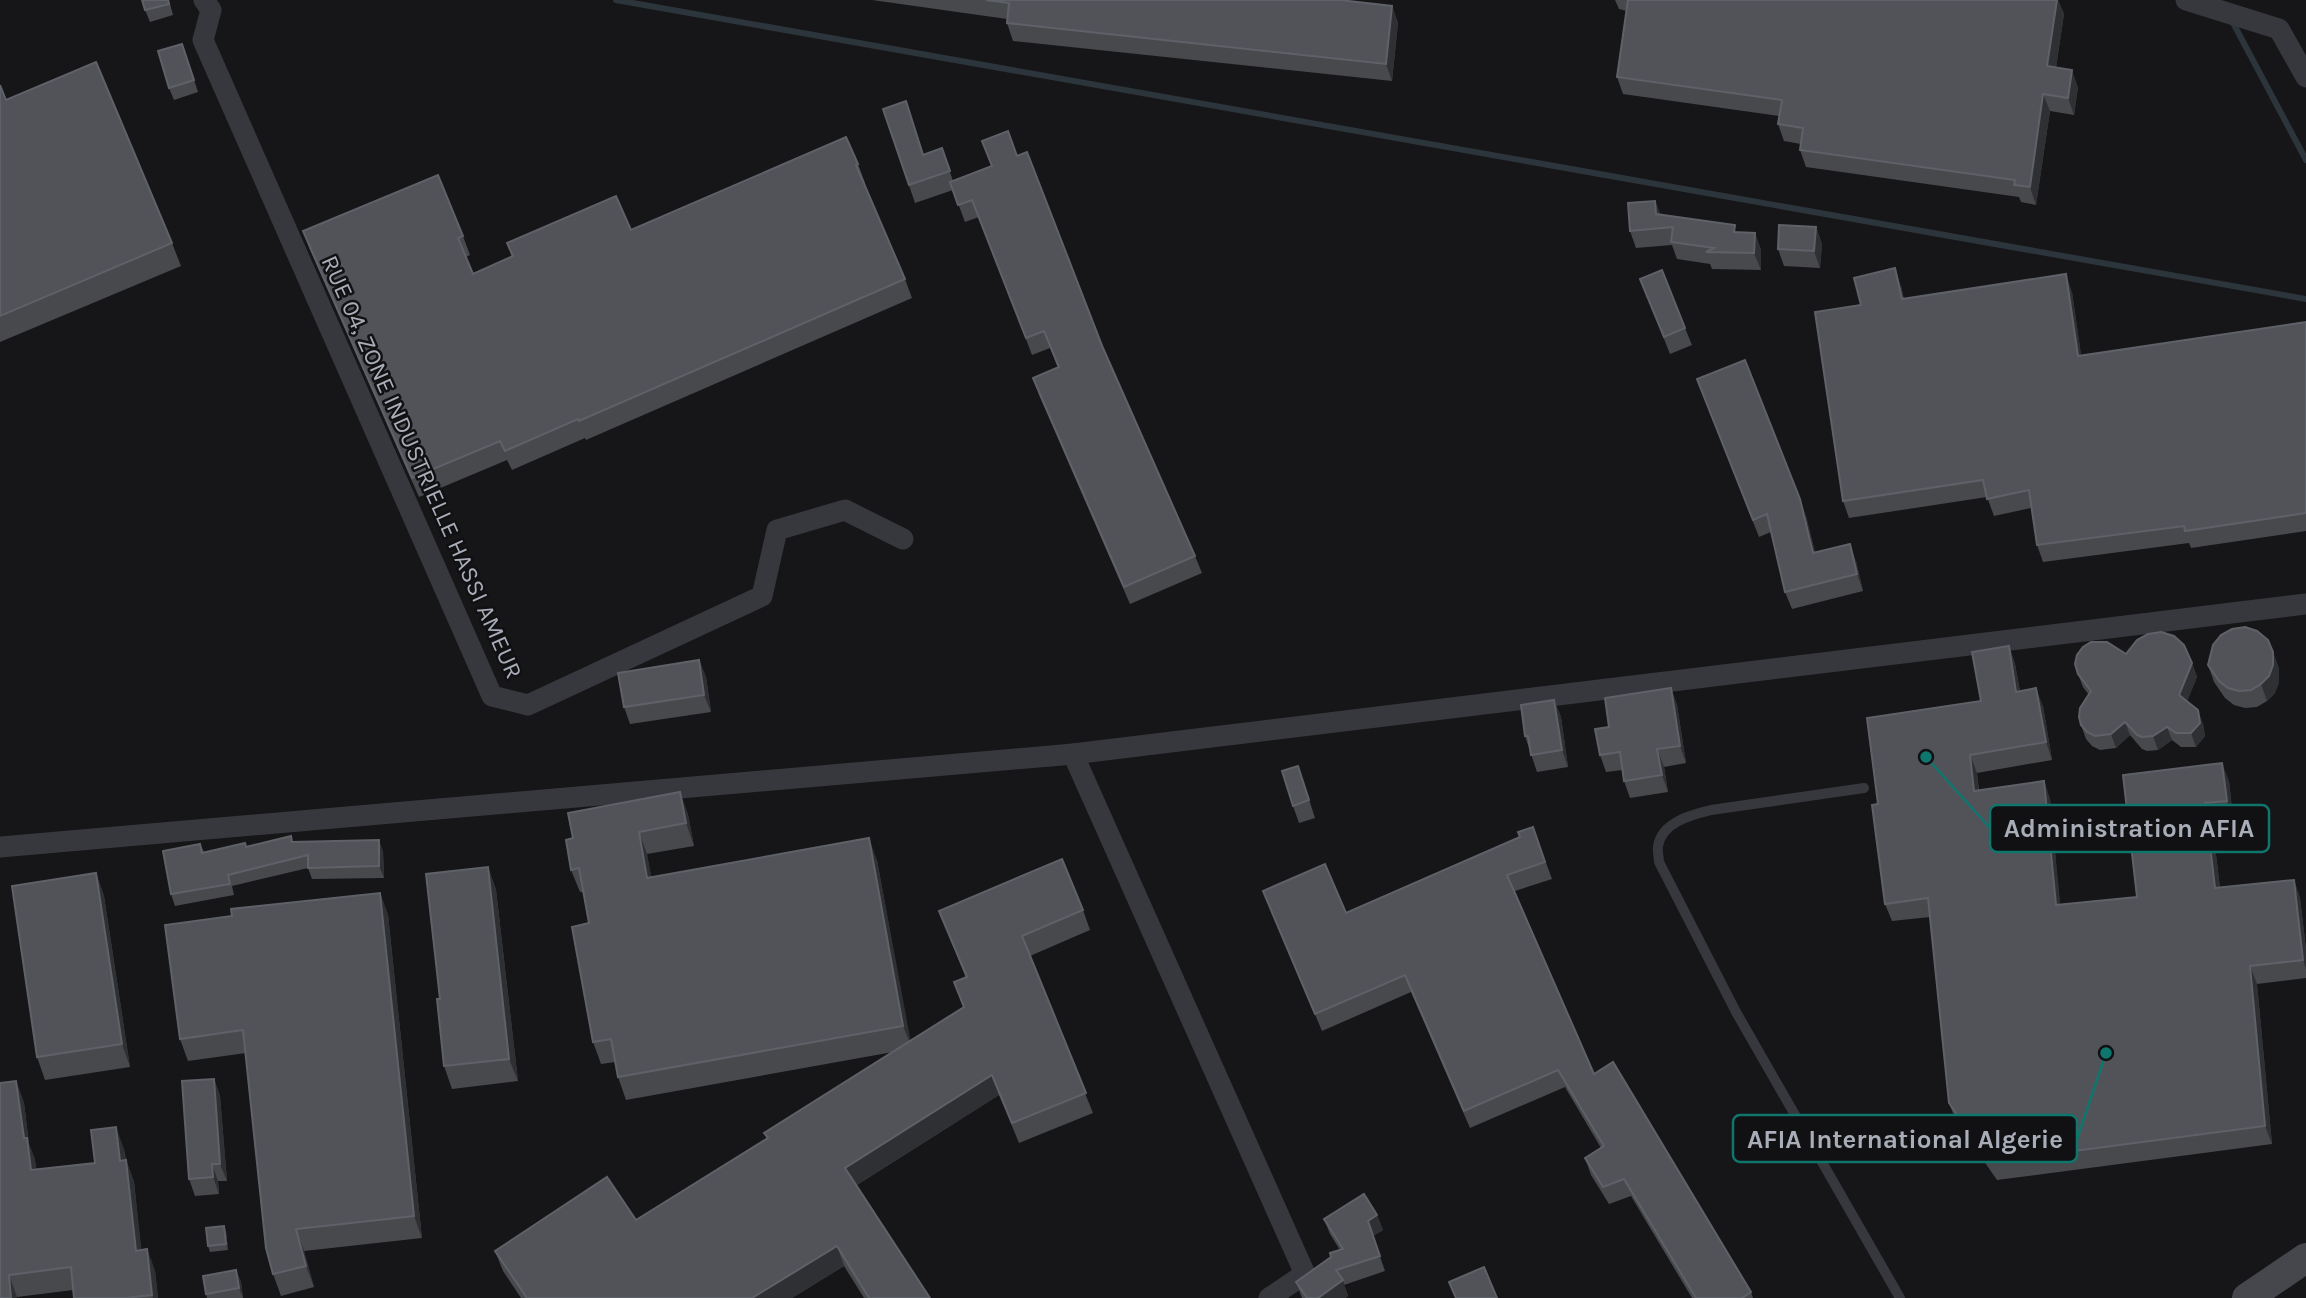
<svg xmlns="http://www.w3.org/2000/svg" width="2306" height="1298" viewBox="0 0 2306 1298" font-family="Karla,sans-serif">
  <rect width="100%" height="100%" fill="#161618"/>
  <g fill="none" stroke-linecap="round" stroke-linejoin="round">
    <g stroke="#2c353c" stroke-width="6">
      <path d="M616,0L2306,299"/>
      <path d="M2231,19L2306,160"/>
    </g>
    <path stroke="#37383d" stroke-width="10" d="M1864,788L1711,810C1691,815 1662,822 1658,846C1657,850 1659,858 1659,862L1736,1012L1900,1298"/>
    <g stroke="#37383d" stroke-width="21">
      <path d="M204,0L211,10L203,40L492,696L528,705L762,596L777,530L845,510L903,539"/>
      <path d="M2186,0L2279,29L2306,77"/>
      <path d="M1073,754L1305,1274L1269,1298"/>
      <path d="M0,847L1073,754L2306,604"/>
    </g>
    <path stroke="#45474d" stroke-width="30" d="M2247,1298L2306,1258"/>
  </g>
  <g fill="#47494d">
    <path d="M169,0L173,15L150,22L145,10Z"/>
    <path d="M872,0H1340L1392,6L1398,23L1392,81L1013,41L1007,23V19Z"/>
    <path d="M1615,0H2058L2064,14L2056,67L2078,87L2074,115L2050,111L2036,205L2021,202L2019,197L1806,167L1800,150L1801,144L1784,141L1778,124L1779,116L1623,94L1617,77L1627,11L1619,9Z"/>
    <path d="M186,55L198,92L174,100L169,88Z"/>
    <path d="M0,85L6,100L172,243L181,266L0,342Z"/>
    <path d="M906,101L924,155L942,148L953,181L1017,156L1195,556L1202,573L1130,604L1039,395L1033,378L1058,368L1050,348L1032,355L979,217L965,222L953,190L915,203L883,109Z"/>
    <path d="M858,164L865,183H864L905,279L912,298L586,440L585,438L512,470L507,460L419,497L310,250L303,231L463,236L470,255L466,257L473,274L512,257L507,243L631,230Z"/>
    <path d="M1655,201L1660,214L1738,232L1755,233L1761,250V270L1712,269L1710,264L1677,259L1672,245L1636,248L1630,231Z"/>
    <path d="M1816,227L1822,244L1820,268L1784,266L1778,249Z"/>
    <path d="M1640,279L1685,328L1692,345L1670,354Z"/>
    <path d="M1901,286L1904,299L2072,292L2081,356L2306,322V531L2191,548L2189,543L2043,562L2037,545L2031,508L1994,516L1987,497L1849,518L1843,501L1861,305Z"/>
    <path d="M1697,379L1806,516L1815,552L1856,561L1863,591L1792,609L1785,592L1771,532L1759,537Z"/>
    <path d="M2009,646L2015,664L2020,691L2043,706L2052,760L1977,773L1979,790L2044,781L2050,799L2060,905L2137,897L2123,775L2229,781L2233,819L2212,821L2220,888L2294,880L2300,898L2306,949V978L2257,984L2272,1144L1997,1180L1956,1121L1949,1103L1930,917L1892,921L1885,904L1878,804L1981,701Z"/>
    <path d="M2273,652L2279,669V682L2275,693L2267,701L2257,707L2245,708L2234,705L2225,698L2214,682L2208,665Z"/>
    <path d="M2126,654L2192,663L2197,677L2187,701L2203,724L2205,736L2196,747H2181L2172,740L2158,750L2147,751L2142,749L2130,735L2116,748L2100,750L2092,746L2086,739L2081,725L2089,695L2083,687L2078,674Z"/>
    <path d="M699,660L706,677L711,712L630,724L624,707Z"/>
    <path d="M1671,688L1677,705L1686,763L1664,767L1668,792L1630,798L1624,781L1622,770L1606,772L1600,755L1609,727Z"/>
    <path d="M1554,700L1561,717L1568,767L1537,772L1525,736Z"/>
    <path d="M1304,784L1315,818L1299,823L1293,806Z"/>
    <path d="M680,792L688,815L694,846L647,854L651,877L877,860L910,1041L963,1007L954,982L966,978L939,911L1083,910L1090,930L1030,956L1093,1113L1019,1143L999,1095L857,1185L930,1298H864L844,1266L792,1298H521L503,1271L495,1251L636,1220L767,1139L764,1133L893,1052L626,1100L618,1077L615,1062L601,1064L593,1042L589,923L583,892H580L571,870L573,838Z"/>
    <path d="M1533,827L1552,879L1515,891L1594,1074L1751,1292L1753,1298H1692L1631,1196L1609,1204L1591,1175L1585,1158L1601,1148L1565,1087L1470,1128L1411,992L1322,1031L1263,891L1346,913L1520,837Z"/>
    <path d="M293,842L383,851L384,878L312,879L308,868L232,886L234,895L175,906L171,894L200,844L204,852Z"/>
    <path d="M488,867L496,890L518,1081L452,1089L444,1066L440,999Z"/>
    <path d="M96,873L104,896L130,1067L45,1080L37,1057Z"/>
    <path d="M380,893L388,915L422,1238L304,1251L314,1287L281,1296L273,1274L246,1053L188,1061L180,1039L232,916Z"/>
    <path d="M214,1079L220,1096L227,1181H218L219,1194L195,1196L189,1179Z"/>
    <path d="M16,1081L24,1103L29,1144L35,1160L36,1169L95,1163L124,1149L126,1160L134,1182L141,1250L147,1249L155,1271L158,1298H74L73,1290L17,1297V1298H0Z"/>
    <path d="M1377,1215L1383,1230L1373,1236L1385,1271L1344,1285L1348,1296L1345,1298H1302L1296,1282L1340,1250L1330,1234L1324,1219Z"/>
    <path d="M224,1226L226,1231L228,1250L210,1252L208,1246Z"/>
    <path d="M236,1270L241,1282L243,1298H207L206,1294Z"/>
  </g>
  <g fill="#2f3033">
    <path d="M2057,0H2058L2064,14L2054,83L2047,66Z"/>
    <path d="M1392,6L1398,23L1392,81L1386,64Z"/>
    <path d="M2072,70L2078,87L2074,115L2068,98Z"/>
    <path d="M2043,94L2050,111L2036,205L2030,187Z"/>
    <path d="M1655,201L1662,218L1656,214Z"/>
    <path d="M1816,227L1822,244L1820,268L1814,251Z"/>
    <path d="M1755,233L1761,250V270L1754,253Z"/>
    <path d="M1895,268L1901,286L1908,316L1902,299Z"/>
    <path d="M2066,274L2072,292L2084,374L2078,356Z"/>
    <path d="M1800,499L1806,516L1819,570L1813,553Z"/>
    <path d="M1850,544L1856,561L1863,591L1857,574Z"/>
    <path d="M2009,646L2015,664L2023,710L2016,692Z"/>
    <path d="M2273,652L2279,669V682L2275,693L2267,701L2261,684Z"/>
    <path d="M699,660L706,677L711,712L704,695Z"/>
    <path d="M2192,663L2197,677L2184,709L2179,695Z"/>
    <path d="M1671,688L1677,705L1686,763L1680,746Z"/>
    <path d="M2036,688L2043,706L2052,760L2046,742Z"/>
    <path d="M1554,700L1561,717L1568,767L1562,750Z"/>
    <path d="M2198,710L2203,724L2205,736L2196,747L2191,733Z"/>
    <path d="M2125,722L2130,735L2116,748L2111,734Z"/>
    <path d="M2167,727L2172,740L2158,750L2153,736Z"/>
    <path d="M1657,749L1664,767L1668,792L1662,775Z"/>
    <path d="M1970,755L1977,773L1980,809L1974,791Z"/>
    <path d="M2222,763L2229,781L2233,819L2227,801Z"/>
    <path d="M2044,781L2050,799L2062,923L2056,905Z"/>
    <path d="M680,792L688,815L694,846L686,823Z"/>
    <path d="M2205,803L2212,821L2222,906L2215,888Z"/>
    <path d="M639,832L647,854L656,901L647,878Z"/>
    <path d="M869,838L877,860L912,1048L903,1026Z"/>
    <path d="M379,840L383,851L384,878L379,866Z"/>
    <path d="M488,867L496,890L518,1081L509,1059Z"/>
    <path d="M96,873L104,896L130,1067L122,1044Z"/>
    <path d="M2294,880L2300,898L2306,949V969L2303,960Z"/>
    <path d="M380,893L388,915L422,1238L414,1216Z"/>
    <path d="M2250,966L2257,984L2272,1144L2265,1126Z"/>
    <path d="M992,1075L999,1095L852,1188L845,1168Z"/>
    <path d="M214,1079L220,1096L227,1181L220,1164Z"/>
    <path d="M16,1081L24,1103L29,1144L35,1160L39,1192L31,1170L24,1138Z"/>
    <path d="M116,1127L124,1149L128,1183L120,1161Z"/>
    <path d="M126,1160L134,1182L144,1273L136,1251Z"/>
    <path d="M212,1164L218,1181L219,1194L213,1177Z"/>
    <path d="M1377,1215L1383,1230L1373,1236L1385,1271L1368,1221Z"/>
    <path d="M224,1226L226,1231L228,1250L226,1244Z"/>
    <path d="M296,1229L304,1251L314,1287L306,1266Z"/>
    <path d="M837,1246L844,1266L792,1298H752Z"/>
    <path d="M147,1249L155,1271L158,1298H153L152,1295Z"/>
    <path d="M236,1270L241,1282L243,1298L239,1288Z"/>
    <path d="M9,1275L17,1297V1298H11Z"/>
    <path d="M1343,1280L1348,1296L1345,1298H1318Z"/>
  </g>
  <g fill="#525359" stroke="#5f6168" stroke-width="2">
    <path d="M142,0H168L169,4L145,10Z"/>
    <path d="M986,0H1340L1392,6L1386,64L1007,23L1009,3Z"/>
    <path d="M1628,0H2057L2047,66L2072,70L2068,98L2043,94L2030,187L2014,185L2015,180L1800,150L1803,128L1778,124L1782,100L1617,77Z"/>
    <path d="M182,44L194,80L169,88L158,51Z"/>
    <path d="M96,62L172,243L0,316V85L6,100Z"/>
    <path d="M906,101L923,155L942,148L950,171L909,185L883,109Z"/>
    <path d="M1008,131L1017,156L1027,152L1103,348L1195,556L1124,587L1033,378L1059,367L1044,331L1026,338L972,200L958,205L950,182L992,166L982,141Z"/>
    <path d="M846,137L858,164L856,165L905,279L579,421L578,419L505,451L500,441L412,478L303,231L438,175L463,236L458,238L473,274L513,256L507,243L616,196L631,230Z"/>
    <path d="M1655,201L1656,214L1735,225L1734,232L1755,233L1754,253L1706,252L1714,248L1671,242L1673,227L1630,231L1628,203Z"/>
    <path d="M1779,225L1816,227L1814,251L1778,249Z"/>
    <path d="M1895,268L1902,299L2066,274L2078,356L2306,322V513L2185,531L2184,526L2037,545L2029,490L1987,499L1983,480L1843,501L1815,312L1861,305L1854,278Z"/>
    <path d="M1662,270L1685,328L1664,337L1640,279Z"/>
    <path d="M1745,360L1800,499L1813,553L1850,544L1857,574L1785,592L1767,514L1753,520L1697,379Z"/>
    <path d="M2245,627L2257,631L2268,640L2273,652V665L2269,676L2261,684L2251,690L2239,691L2228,688L2219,681L2208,665L2213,645L2221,635L2232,629Z"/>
    <path d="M2161,632L2174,636L2184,645L2192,663L2179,695L2198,710L2200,723L2191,733H2176L2167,727L2153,736L2142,737L2137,735L2125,722L2111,734L2095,736L2087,732L2081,725L2079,717L2080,708L2091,691L2078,674L2075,664L2077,655L2083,647L2091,642H2107L2126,654L2137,640L2148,634Z"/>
    <path d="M2009,646L2016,692L2036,688L2046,742L1970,755L1974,791L2044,781L2056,905L2137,897L2123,775L2222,763L2227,801L2205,803L2215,888L2294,880L2303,960L2250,966L2265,1126L1990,1162L1949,1103L1928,898L1885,904L1872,805L1878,804L1867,718L1981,701L1972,652Z"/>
    <path d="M699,660L704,695L624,707L618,673Z"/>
    <path d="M1671,688L1680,746L1657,749L1662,775L1624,781L1620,752L1600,755L1595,729L1609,727L1605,698Z"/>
    <path d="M1554,700L1562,750L1531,755L1528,736H1525L1521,705Z"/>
    <path d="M1298,766L1309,800L1293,806L1282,771Z"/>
    <path d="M680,792L686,823L639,832L647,878L869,838L903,1026L618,1077L611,1039L593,1042L572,927L589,923L579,868L571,870L566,840L573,838L568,813Z"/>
    <path d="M1533,827L1545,862L1507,875L1594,1074L1613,1062L1751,1292L1742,1298H1696L1624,1179L1603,1187L1585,1158L1604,1146L1558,1070L1464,1111L1405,975L1315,1014L1263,891L1325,864L1346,913L1520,837L1518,832Z"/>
    <path d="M291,836L292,842L379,840V866L308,868V855L228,875L230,884L171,894L163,851L200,844L202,853L245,843L246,847Z"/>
    <path d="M1062,859L1083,910L1022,936L1086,1093L1012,1123L992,1075L845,1168L930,1298H869L837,1246L752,1298H527L495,1251L607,1177L636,1220L768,1138L764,1133L964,1007L954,982L967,977L939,911Z"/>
    <path d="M488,867L509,1059L444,1066L437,999H440L426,874Z"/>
    <path d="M96,873L122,1044L37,1057L12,886Z"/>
    <path d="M380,893L414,1216L296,1229L306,1266L273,1274L266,1248L243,1030L180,1039L165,925L232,916L231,909Z"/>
    <path d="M214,1079L220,1164H212L213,1177L189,1179L182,1081Z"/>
    <path d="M16,1081L24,1138H27L31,1170L95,1163L91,1130L116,1127L120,1161L126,1160L136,1251L147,1249L152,1295L125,1298H74L71,1267L9,1275L11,1298H0V1083Z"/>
    <path d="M1364,1194L1377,1215L1368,1221L1380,1256L1336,1270L1343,1280L1318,1298H1307L1296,1282L1331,1257L1330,1253L1343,1249L1324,1219Z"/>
    <path d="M224,1226L226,1244L208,1246L206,1228Z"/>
    <path d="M1484,1267L1497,1298H1456L1449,1282Z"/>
    <path d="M236,1270L239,1288L206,1294L203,1276Z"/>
  </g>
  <g text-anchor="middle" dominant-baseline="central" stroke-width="5" stroke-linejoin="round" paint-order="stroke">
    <g font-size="24" fill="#a8adb8" stroke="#111113">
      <text transform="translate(422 467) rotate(66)">RUE 04, ZONE INDUSTRIELLE HASSI AMEUR</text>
    </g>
  </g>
  <path fill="none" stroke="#0f766e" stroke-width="2.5" d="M1926 757L1990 828M2106 1053L2077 1139"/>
  <g fill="#0f766e" stroke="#111113" stroke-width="2.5">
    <circle cx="1926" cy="757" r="7"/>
    <circle cx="2106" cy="1053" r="7"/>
  </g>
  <g fill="#111113" stroke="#0f766e" stroke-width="2.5">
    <rect x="1990" y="805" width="279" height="47" rx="7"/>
    <rect x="1733" y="1115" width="344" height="47" rx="7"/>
  </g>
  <g font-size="26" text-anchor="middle" font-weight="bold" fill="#a8adb8">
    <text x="2129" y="837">Administration AFIA</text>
    <text x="1905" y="1148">AFIA International Algerie</text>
  </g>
</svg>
